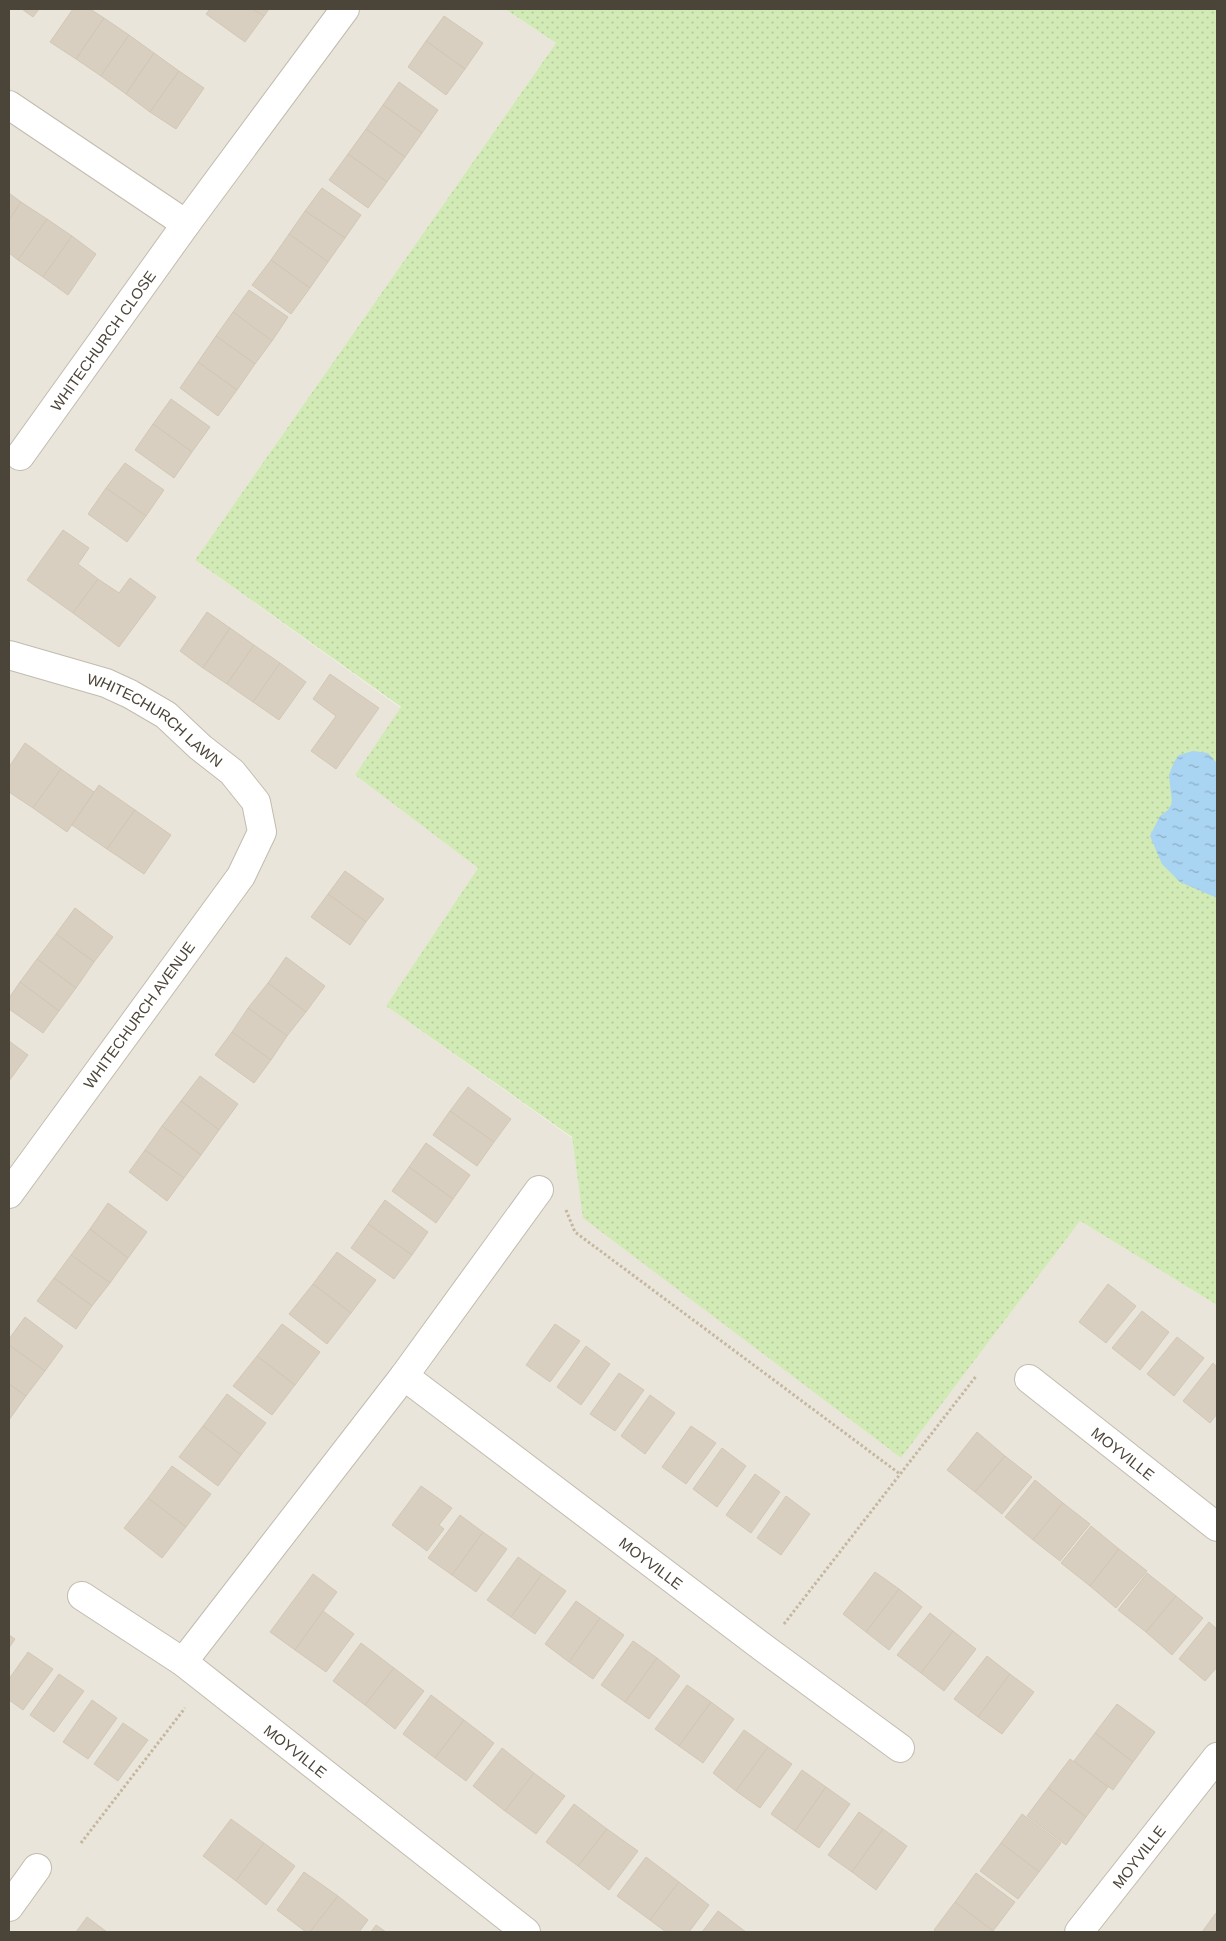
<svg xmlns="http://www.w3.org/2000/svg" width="1226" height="1941" viewBox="0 0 1226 1941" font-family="Arial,sans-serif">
  <defs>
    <pattern id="grass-dots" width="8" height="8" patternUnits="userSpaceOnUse" patternTransform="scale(1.25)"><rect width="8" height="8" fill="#d2eab5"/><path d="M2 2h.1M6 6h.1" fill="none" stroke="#b6ca9c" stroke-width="1.8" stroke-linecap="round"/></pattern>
    <pattern id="water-ripples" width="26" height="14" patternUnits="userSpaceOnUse" patternTransform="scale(1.25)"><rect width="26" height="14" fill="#a9d4f2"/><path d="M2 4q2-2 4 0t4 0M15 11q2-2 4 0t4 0" fill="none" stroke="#8caec5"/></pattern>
  </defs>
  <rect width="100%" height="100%" fill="#f6f3ec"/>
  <path fill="#eae5da" d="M9,9H505L556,43L195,560L401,708L355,775L478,868L386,1006L572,1138L584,1218L901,1458L1080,1221L1217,1305V1932H9Z"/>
  <path fill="url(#grass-dots)" d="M505,9H1217V1305L1080,1221L901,1458L583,1218L572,1137L386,1006L478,868L355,775L401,707L195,560L556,43Z"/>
  <path fill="url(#water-ripples)" d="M1193,751L1208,753L1216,762L1217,767V898L1180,882L1162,864L1150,836L1160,816L1168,810L1172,803L1169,775L1174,762L1179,755Z"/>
  <g fill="#d8cfc1" stroke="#d3c7b4">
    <path d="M22,9H39L33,17Z"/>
    <path d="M73,9H90L104,18L76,59L50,42Z"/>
    <path d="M210,9H253L264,16L245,42L206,14Z"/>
    <path d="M253,9H269L264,16Z"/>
    <path d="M444,16L483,43L465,69L426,41Z"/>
    <path d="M104,18L129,35L101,76L76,59Z"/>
    <path d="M129,35L154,53L126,94L101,76Z"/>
    <path d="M426,41L465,69L446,95L408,67Z"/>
    <path d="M154,53L179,71L150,112L126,94Z"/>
    <path d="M179,71L204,88L176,129L150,112Z"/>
    <path d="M399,82L438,110L422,133L383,105Z"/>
    <path d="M383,105L422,133L405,157L366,129Z"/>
    <path d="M366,129L405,157L387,182L348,154Z"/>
    <path d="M348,154L387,182L368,208L329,180Z"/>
    <path d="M322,188L361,215L345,238L305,211Z"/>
    <path d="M9,193L21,202L9,220Z"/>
    <path d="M21,202L47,219L18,260L9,253V220Z"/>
    <path d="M305,211L345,238L328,262L289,234Z"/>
    <path d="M47,219L72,236L43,277L18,260Z"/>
    <path d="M289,234L328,262L310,288L271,260Z"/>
    <path d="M72,236L96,254L68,295L43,277Z"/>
    <path d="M271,260L310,288L291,314L252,285Z"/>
    <path d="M249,290L288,317L272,341L233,312Z"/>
    <path d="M233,312L272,341L255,364L216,336Z"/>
    <path d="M216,336L255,364L237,390L198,362Z"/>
    <path d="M198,362L237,390L218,416L180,388Z"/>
    <path d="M171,399L210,427L192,452L153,424Z"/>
    <path d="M153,424L192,452L174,478L135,450Z"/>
    <path d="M125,463L164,490L146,516L106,488Z"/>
    <path d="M106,488L146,516L127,542L88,514Z"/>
    <path d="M63,530L89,548L78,564L98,579L73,613L27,580Z"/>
    <path d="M130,578L156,597L119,647L73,613L98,579L119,593Z"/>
    <path d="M207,612L230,628L203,668L180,651Z"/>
    <path d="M230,628L254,645L227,684L203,668Z"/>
    <path d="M254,645L280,663L253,702L227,684Z"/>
    <path d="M280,663L306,682L279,720L253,702Z"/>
    <path d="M330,674L379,708L336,769L311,751L336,716L313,699Z"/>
    <path d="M25,743L61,769L33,808L9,792V767Z"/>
    <path d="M61,769L94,792L67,832L33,808Z"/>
    <path d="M99,785L135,810L107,849L72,825Z"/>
    <path d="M135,810L171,835L144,874L107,849Z"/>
    <path d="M345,871L384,899L366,922L328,894Z"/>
    <path d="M328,894L366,922L350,945L311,917Z"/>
    <path d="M75,908L113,937L94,962L56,934Z"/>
    <path d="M56,934L94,962L76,988L37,959Z"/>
    <path d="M286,957L325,986L306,1012L268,983Z"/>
    <path d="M37,959L76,988L59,1011L20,982Z"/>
    <path d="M20,982L59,1011L43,1033L9,1009V998Z"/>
    <path d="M268,983L306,1012L287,1036L248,1008Z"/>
    <path d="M248,1008L287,1036L271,1060L232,1032Z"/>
    <path d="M232,1032L271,1060L254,1083L215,1055Z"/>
    <path d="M9,1041L28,1055L9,1081Z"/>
    <path d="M200,1076L238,1104L219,1130L181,1101Z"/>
    <path d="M468,1087L511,1119L494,1142L450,1111Z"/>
    <path d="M181,1101L219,1130L201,1155L162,1126Z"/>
    <path d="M450,1111L494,1142L477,1166L433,1135Z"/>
    <path d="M162,1126L201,1155L184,1178L145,1150Z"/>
    <path d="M426,1143L470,1175L453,1199L409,1167Z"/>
    <path d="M145,1150L184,1178L167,1201L129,1172Z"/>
    <path d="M409,1167L453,1199L436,1223L392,1191Z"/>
    <path d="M385,1200L428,1232L412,1255L368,1224Z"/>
    <path d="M108,1203L147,1232L128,1258L90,1229Z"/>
    <path d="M368,1224L412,1255L394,1279L351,1248Z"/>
    <path d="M90,1229L128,1258L110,1283L71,1255Z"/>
    <path d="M337,1252L376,1280L351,1313L313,1284Z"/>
    <path d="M71,1255L110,1283L92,1306L54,1278Z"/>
    <path d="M54,1278L92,1306L76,1329L37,1301Z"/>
    <path d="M313,1284L351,1313L327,1344L289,1314Z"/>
    <path d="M1108,1284L1136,1306L1106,1343L1079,1322Z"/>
    <path d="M1142,1311L1169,1332L1140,1370L1112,1348Z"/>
    <path d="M25,1317L63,1346L45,1371L9,1345V1339Z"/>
    <path d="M282,1324L320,1352L295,1385L257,1356Z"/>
    <path d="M555,1324L580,1341L550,1382L526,1365Z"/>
    <path d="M1177,1337L1204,1358L1174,1396L1147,1374Z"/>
    <path d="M9,1345L45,1371L26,1396L9,1384Z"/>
    <path d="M586,1346L610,1364L581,1405L557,1387Z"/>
    <path d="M257,1356L295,1385L272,1415L233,1386Z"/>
    <path d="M1213,1363L1217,1367V1414L1210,1423L1183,1401Z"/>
    <path d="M619,1373L644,1390L615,1431L590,1414Z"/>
    <path d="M9,1384L26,1396L9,1420Z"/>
    <path d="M227,1394L266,1423L241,1455L203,1426Z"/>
    <path d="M650,1395L675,1413L645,1454L621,1436Z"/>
    <path d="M203,1426L241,1455L218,1486L179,1457Z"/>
    <path d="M691,1426L716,1443L686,1484L662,1467Z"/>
    <path d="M977,1432L1005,1456L975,1492L947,1470Z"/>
    <path d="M722,1448L746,1466L717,1507L693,1489Z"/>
    <path d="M1005,1456L1032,1477L1002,1514L975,1492Z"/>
    <path d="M172,1466L211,1494L186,1527L148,1498Z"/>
    <path d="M755,1474L780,1492L751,1533L726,1515Z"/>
    <path d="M1035,1480L1063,1503L1033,1540L1005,1517Z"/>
    <path d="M421,1486L452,1508L439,1525L444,1529L427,1551L392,1525Z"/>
    <path d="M786,1496L810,1514L781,1555L757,1538Z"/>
    <path d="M148,1498L186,1527L162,1558L124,1528Z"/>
    <path d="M1063,1503L1090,1524L1060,1561L1033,1540Z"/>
    <path d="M460,1515L483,1532L452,1575L428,1558Z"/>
    <path d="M1091,1526L1119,1549L1090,1586L1061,1563Z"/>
    <path d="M483,1532L507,1549L476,1592L452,1575Z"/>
    <path d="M1119,1549L1147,1571L1116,1608L1090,1586Z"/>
    <path d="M518,1557L542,1574L511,1617L487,1600Z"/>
    <path d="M875,1572L899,1589L866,1632L843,1614Z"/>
    <path d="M1147,1573L1176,1596L1146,1632L1118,1610Z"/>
    <path d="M313,1574L337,1592L295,1650L270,1632Z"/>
    <path d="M542,1574L566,1591L535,1634L511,1617Z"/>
    <path d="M899,1589L922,1607L889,1650L866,1632Z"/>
    <path d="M1176,1596L1203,1618L1172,1655L1146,1632Z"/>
    <path d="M576,1601L600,1618L569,1662L545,1644Z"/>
    <path d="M323,1611L354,1634L326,1672L295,1650Z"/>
    <path d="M930,1613L953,1631L921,1673L897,1655Z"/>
    <path d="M600,1618L624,1635L593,1679L569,1662Z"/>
    <path d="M1209,1622L1217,1629V1667L1205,1681L1179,1659Z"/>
    <path d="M953,1631L976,1649L944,1691L921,1673Z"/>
    <path d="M9,1635L15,1639L9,1648Z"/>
    <path d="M633,1641L657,1658L625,1702L601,1685Z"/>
    <path d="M361,1643L394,1668L365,1705L333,1681Z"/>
    <path d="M28,1652L53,1669L23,1710L9,1700V1679Z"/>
    <path d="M987,1656L1010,1674L978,1717L954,1699Z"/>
    <path d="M657,1658L680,1676L649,1719L625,1702Z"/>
    <path d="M394,1668L424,1691L395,1729L365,1705Z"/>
    <path d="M59,1674L84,1691L54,1732L30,1715Z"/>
    <path d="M1010,1674L1034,1692L1002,1734L978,1717Z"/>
    <path d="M687,1685L711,1702L679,1746L655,1729Z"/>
    <path d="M431,1695L464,1720L435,1758L403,1734Z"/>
    <path d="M92,1700L117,1718L88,1759L63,1742Z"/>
    <path d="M711,1702L734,1719L703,1763L679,1746Z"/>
    <path d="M1117,1704L1155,1732L1133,1762L1095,1733Z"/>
    <path d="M464,1720L494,1743L466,1781L435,1758Z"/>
    <path d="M123,1723L148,1740L118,1781L94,1764Z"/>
    <path d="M744,1730L768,1747L736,1791L713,1773Z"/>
    <path d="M1095,1733L1133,1762L1113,1790L1074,1761Z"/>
    <path d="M768,1747L792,1764L760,1808L736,1791Z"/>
    <path d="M502,1748L534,1773L505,1811L473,1786Z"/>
    <path d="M1070,1759L1108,1787L1086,1817L1048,1788Z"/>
    <path d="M802,1770L826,1787L795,1831L771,1814Z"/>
    <path d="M534,1773L565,1796L536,1834L505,1811Z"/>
    <path d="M826,1787L850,1804L819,1848L795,1831Z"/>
    <path d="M1048,1788L1086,1817L1066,1845L1027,1816Z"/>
    <path d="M574,1804L607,1829L578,1866L546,1842Z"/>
    <path d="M859,1812L883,1829L852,1872L828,1855Z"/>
    <path d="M1022,1814L1061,1843L1039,1872L1001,1843Z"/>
    <path d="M231,1819L264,1843L236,1881L203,1856Z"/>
    <path d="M607,1829L638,1851L609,1890L578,1866Z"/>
    <path d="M883,1829L907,1846L876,1890L852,1872Z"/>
    <path d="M264,1843L295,1866L266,1905L236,1881Z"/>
    <path d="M1001,1843L1039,1872L1018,1899L980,1871Z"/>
    <path d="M646,1857L679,1882L650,1920L617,1896Z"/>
    <path d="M304,1872L338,1896L310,1932H306L277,1910Z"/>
    <path d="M976,1873L1015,1902L993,1931L955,1902Z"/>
    <path d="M679,1882L709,1905L689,1932H666L650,1920Z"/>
    <path d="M338,1896L368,1920L359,1932H310Z"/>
    <path d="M955,1902L993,1931L992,1932H937L934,1930Z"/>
    <path d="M718,1911L746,1932H702Z"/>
    <path d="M1216,1913L1217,1915V1932H1202Z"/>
    <path d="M87,1917L107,1932H76Z"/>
    <path d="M376,1925L386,1932H371Z"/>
  </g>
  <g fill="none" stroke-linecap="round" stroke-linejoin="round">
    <g stroke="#c2bbae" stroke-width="30">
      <g id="minor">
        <path d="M9,105L186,224"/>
        <path id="s1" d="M20,456L186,224L345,9"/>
        <path id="s2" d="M9,655L106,683L130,694L166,715L200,747L232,772L256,802L262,832L241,876L9,1194"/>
        <path id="s3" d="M404,1376L765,1649L900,1748"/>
        <path id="s4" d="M1029,1379L1217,1527"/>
        <path id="s5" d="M82,1596L183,1662L526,1932"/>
        <path d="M183,1662L404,1376L539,1190"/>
        <path d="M9,1907L37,1868"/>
        <path id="s6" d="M1079,1932L1217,1757"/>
      </g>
    </g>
    <g stroke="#c4b79f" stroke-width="3" stroke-dasharray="2.5 2.5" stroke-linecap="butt">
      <path d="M566,1210L575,1232L900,1474"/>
      <path d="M784,1624L977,1375"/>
      <path d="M81,1843L185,1708"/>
    </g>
    <use href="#minor" stroke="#fff" stroke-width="28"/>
  </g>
  <g text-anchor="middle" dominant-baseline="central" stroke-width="5" stroke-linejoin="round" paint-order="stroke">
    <g font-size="15" fill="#4b4439" stroke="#fff">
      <text stroke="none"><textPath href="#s1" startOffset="142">WHITECHURCH CLOSE</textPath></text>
      <text stroke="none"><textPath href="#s2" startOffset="162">WHITECHURCH LAWN</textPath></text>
      <text transform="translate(139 1015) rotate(-54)">WHITECHURCH AVENUE</text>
      <text stroke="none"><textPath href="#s4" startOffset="120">MOYVILLE</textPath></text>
      <text stroke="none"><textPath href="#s3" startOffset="310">MOYVILLE</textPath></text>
      <text stroke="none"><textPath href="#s5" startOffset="264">MOYVILLE</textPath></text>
      <text stroke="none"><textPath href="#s6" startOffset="96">MOYVILLE</textPath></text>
    </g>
  </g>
  <rect width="1226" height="1941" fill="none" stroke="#4b4439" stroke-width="20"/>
</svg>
